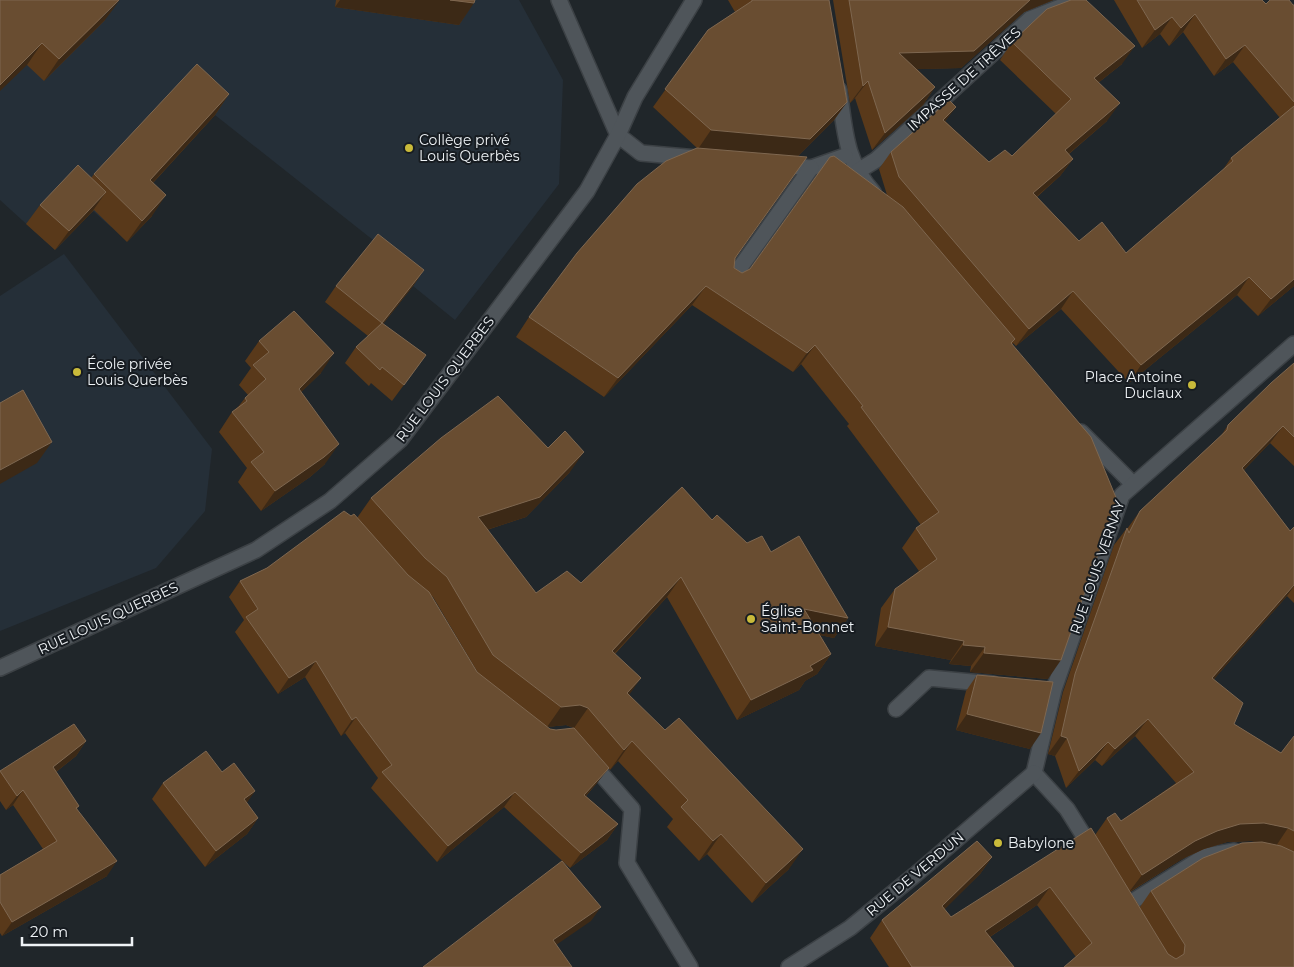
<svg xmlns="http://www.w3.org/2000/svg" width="1294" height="967" viewBox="0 0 1294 967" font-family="Montserrat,sans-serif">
  <rect width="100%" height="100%" fill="#20262a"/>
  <g fill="#252f38">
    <path d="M0,0H519L563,80L559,184L455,320L413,286L373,240L215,115L111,227L93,211L55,250L0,200Z"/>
    <path d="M64,254L212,449L205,511L156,568L0,631V296Z"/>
  </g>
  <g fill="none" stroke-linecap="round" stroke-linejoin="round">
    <g stroke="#3c4145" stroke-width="18">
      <g id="minor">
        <path d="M559,0L618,135L641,153L697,158"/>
        <path d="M839,90C845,130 845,161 873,192"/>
        <path d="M780,165L811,168L845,156"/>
        <path d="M858,171L876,160L1030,19L1078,0"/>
        <path d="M729,283L811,168"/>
        <path d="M1081,432L1133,484"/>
        <path d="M0,668L256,550L330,501L400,440L587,191L618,135L635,97L694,0"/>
        <path d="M896,709L929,678L993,684"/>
        <path d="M589,760L632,809L627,863L690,967"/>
        <path d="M1034,773L1054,689L1122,495L1294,344"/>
        <path d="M1034,773L1067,809L1092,849"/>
        <path d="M1127,905L1205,856L1234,851"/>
        <path d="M789,967L850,928L915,875L1034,773"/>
      </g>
    </g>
    <use href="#minor" stroke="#4f555a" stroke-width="15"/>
  </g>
  <g fill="#59391a" fill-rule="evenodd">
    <path d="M0,0L105,20L44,81L27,65Z"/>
    <path d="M336,0H475L459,25L335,7Z"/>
    <path d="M728,0H829L847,102L834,120L798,156L735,259L734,268L742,273L889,197L887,195L879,169L891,152L956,107L945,121L989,162L1012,156L1056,114L1000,60L1012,42L1122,64L1098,83L1107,121L1069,154L1073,159L1060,176L1037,197L1079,241L1126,253L1222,171L1231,158L1280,118L1233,62L1214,76L1183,32L1169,46L1160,34L1142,48L1114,0H1262L1266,4L1294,5V286L1258,316L1237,295L1129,383L1061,309L1016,346L1013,343L1012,345L1048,679L970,672L971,666L949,664L951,660L875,646L881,608L895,589L919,571L902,548L916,528L921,525L847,426L849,424L801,364L793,372L692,305L604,397L516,337L529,317L697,148L653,107L708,30L735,12Z"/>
    <path d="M833,0H1053L1024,12L961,68L917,69L935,87L923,105L872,150L855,98L850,103Z"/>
    <path d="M229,94L215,115L153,183L152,216L127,242L94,210L55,250L26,224L40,205L91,178L94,174Z"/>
    <path d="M424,270L413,286L383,324L426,355L392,401L371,383L369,386L345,363L356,347L368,336L325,302L336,286Z"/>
    <path d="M259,341L321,373L301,392L325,464L310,477L261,511L238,482L247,468L219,432L232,412L238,407L245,398L248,395L239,385L251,368L245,361Z"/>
    <path d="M1294,363V466L1270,443L1244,470L1290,531L1294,527V603L1287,596L1214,679L1234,724L1281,753L1294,736V967L1076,957L1037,905L990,937L1014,967H889L870,938L882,920L992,857L980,874L944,909L951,917L1095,835L1107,818L1121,821L1176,783L1135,736L1102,766L1095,760L1066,788L1055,756L1048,754L1063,692L1114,545L1127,528V529L1140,511L1221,436L1228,425ZM1251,841L1258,842L1151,891L1140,907L1130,892L1182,859L1204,849L1227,842Z"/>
    <path d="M570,472L526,517L487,530L536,593L581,583L712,520L747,543L771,552L848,618L834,638L820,635L831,654L817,674L805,681L799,690L737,720L667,597L615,654L629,695L789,869L752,903L707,854L699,861L667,827L673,819L618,761L610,770L598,755L597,783L586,796L618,824L607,840L570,868L504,807L437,862L371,788L378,778L345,733L341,736L305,677L278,694L235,632L244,620L229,597L240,581L267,568L351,516L357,518L371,498ZM430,595L433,597L478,673L477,672ZM566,725L574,728L556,730L550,729L547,727Z"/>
    <path d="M977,675L1030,749L956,730L966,691Z"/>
    <path d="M86,741L76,756L56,772L79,806L77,809L107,876L2,936L0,933V875L43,849L13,805L6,810L0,801V771Z"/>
    <path d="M222,772L255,791L246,803L258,818L247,834L205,867L152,799L163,783Z"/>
  </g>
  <g fill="#3c2916">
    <path d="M120,0L105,20L44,81L59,59Z"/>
    <path d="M340,0H450L474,3L459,25L335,7Z"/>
    <path d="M1030,0H1053L1024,12L961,68L887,70L899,53Z"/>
    <path d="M1195,14L1183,32L1169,46L1181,28Z"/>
    <path d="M1172,17L1160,34L1142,48L1155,30Z"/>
    <path d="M42,43L27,65L0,91V85Z"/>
    <path d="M1245,45L1233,62L1214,76L1226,59Z"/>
    <path d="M1135,46L1122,64L1081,96L1094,78Z"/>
    <path d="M868,81L855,98L850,103L863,86Z"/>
    <path d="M935,87L923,105L872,150L885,133Z"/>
    <path d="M229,94L215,115L136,201L150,180Z"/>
    <path d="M847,102L834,120L797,157L698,149L711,130Z"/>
    <path d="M1120,103L1107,121L1053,167L1065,150Z"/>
    <path d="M956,107L943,124V120Z"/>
    <path d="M1073,159L1060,176L1021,210L1033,193Z"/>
    <path d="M106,192L92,212L55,250L69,231Z"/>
    <path d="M166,195L152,216L127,242L142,221Z"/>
    <path d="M424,270L413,286L371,339L382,323Z"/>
    <path d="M1249,277L1237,295L1129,383L1141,365Z"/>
    <path d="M1294,279V286L1258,316L1271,299Z"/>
    <path d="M706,286L692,305L604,397L618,378Z"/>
    <path d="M1073,291L1061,309L1016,346L1029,329Z"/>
    <path d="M815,345L801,364L793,372L807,353Z"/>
    <path d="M334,353L321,373L285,408L299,389Z"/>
    <path d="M1283,426L1270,443L1229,485L1242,468Z"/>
    <path d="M52,442L37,463L0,484V470Z"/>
    <path d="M339,444L325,464L310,477L261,511L275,491Z"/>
    <path d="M584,452L570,472L526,517L464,537L478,517Z"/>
    <path d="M681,577L667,597L598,671L612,651Z"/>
    <path d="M1294,585V586L1287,596L1200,695L1212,678Z"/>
    <path d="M804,609L848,618L834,638L790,629Z"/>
    <path d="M888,627L964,641L951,660L875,646Z"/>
    <path d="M963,645L985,647L971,666L949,664Z"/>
    <path d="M984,653L1061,660L1048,679L970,672Z"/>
    <path d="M831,654L817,674L805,681L799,690L737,720L751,700Z"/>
    <path d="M316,661L305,677L278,694L289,678Z"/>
    <path d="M641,678L627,698V693Z"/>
    <path d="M580,705L588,708L574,728L566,725L547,727L561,707Z"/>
    <path d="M967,714L1041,733L1030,749L956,730Z"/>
    <path d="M356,717L345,733L341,736L352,720Z"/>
    <path d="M1148,719L1135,736L1102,766L1115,749Z"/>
    <path d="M1061,736L1067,738L1055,756L1048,754Z"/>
    <path d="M86,741L76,756L43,782L53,767Z"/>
    <path d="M632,741L618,761L610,770L624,750Z"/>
    <path d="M1108,742L1095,760L1066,788L1079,771Z"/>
    <path d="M609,768L597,783L573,810L584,795Z"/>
    <path d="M23,790L13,805L6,810L17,796Z"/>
    <path d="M255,791L244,807V799Z"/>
    <path d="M515,792L504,807L437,862L448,846Z"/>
    <path d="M258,818L247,834L205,867L216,851Z"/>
    <path d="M1264,823L1288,828L1276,846L1251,841L1227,842L1204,849L1182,859L1129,892L1142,875L1195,841L1217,831L1240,824Z"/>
    <path d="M618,824L607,840L570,868L581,853Z"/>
    <path d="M721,834L707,854L699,861L713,841Z"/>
    <path d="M803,849L789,869L752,903L766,883Z"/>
    <path d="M992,857L980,874L930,924L942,906Z"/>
    <path d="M117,861L107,876L2,936L12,922Z"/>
    <path d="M1050,887L1037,905L973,948L985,931Z"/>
    <path d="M601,907L591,921L543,954L553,940Z"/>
  </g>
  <g fill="#694d31" stroke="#7e6750">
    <path d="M0,0H119L59,59L42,43L0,85Z"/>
    <path d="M450,0H475L474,3Z"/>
    <path d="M752,0H829L847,102L810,139L711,130L665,89L708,30L752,1Z"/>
    <path d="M849,0H1030L974,51L899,53L935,87L885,133L868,81L863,86Z"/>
    <path d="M1071,0H1086L1135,46L1094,78L1120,103L1065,150L1073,159L1033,193L1079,241L1102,222L1126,253L1233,161L1231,158L1294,106V279L1271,299L1249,277L1141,365L1073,291L1029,329L899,177L891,152L949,100L956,107L943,120L989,162L1005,150L1012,156L1071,99L1012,42L1047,9Z"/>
    <path d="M1137,0H1262L1266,4L1270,0H1289L1293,5H1294V102L1245,45L1226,59L1195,14L1181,28L1172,17L1155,30Z"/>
    <path d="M197,64L229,94L150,180L166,195L142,221L94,174Z"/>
    <path d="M697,148L807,157L735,258L734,268L742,273L750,269L830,157L834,156L903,207L1015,339L1011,343L1091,437L1117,500L1061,660L984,653L985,647L963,645L964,641L888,627L895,589L937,559L916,528L939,512L861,407L863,406L815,345L807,353L706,286L618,378L529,317L577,253L637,184L666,161Z"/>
    <path d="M78,165L106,192L69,231L40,205Z"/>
    <path d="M378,234L424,270L382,323L336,286Z"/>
    <path d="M294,311L334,353L299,389L339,444L324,457L275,491L251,462L264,452L232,412L247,401L245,398L266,379L253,365L269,352L259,341Z"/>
    <path d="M382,323L426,355L404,385L382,367L380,370L356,347Z"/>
    <path d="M1294,363V437L1283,426L1242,468L1290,531L1294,527V585L1212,678L1243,703L1234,724L1281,753L1294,736V831L1288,828L1264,823L1240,824L1217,831L1195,841L1142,875L1107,818L1115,813L1121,821L1194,772L1148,719L1115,749L1108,742L1079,771L1067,738L1061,736L1075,674L1127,528L1129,533L1140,511L1227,430L1228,425L1271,383Z"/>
    <path d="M23,390L52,442L0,470V403Z"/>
    <path d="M498,396L548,448L565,431L584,452L540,497L478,517L536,593L567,571L581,583L682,487L712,520L717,515L747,543L762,536L771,552L799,536L848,618L804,609L831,654L810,666L813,670L751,700L681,577L612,651L641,678L627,693L665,730L679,718L803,849L766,883L721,834L713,841L681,807L688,800L632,741L624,750L588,708L580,705L561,707L493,655L447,577L425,558L371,498L441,438Z"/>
    <path d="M344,511L351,516L354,514L408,575L429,592L477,672L550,729L556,730L574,728L609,768L584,795L618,824L581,853L515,792L448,846L382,772L392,765L356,717L352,720L316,661L289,678L246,617L258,609L240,581L267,568Z"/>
    <path d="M977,675L1053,682L1041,733L967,714Z"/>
    <path d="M74,724L86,741L53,767L79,806L76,808L117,861L12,922L0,902V875L57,841L23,790L17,796L0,771Z"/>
    <path d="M206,751L222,772L234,763L255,791L244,799L258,818L216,851L163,783Z"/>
    <path d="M1091,828L1168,954L1176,959L1184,954L1185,945L1151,891L1203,858L1242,843L1262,842L1281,846L1294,852V967H1064L1092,943L1050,887L985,931L1014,967H912L882,920L977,841L992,857L942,906L951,917Z"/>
    <path d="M562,861L601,907L553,940L572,967H423Z"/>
  </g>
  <g fill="#c9ba3a" stroke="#171c21" stroke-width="2">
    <circle cx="409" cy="148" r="5"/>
    <circle cx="77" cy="372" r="5"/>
    <circle cx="1192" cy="385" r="5"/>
    <circle cx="751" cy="619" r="5"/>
    <circle cx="998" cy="843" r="5"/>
  </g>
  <g text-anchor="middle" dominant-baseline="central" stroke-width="4" stroke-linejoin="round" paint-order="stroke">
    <g font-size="14" fill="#eff3f6" stroke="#171c21">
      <text transform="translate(964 79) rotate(-42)">IMPASSE DE TRÊVES</text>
      <text transform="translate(445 379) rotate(-53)">RUE LOUIS QUERBES</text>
      <text transform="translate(1097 567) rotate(-71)">RUE LOUIS VERNAY</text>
      <text transform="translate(108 618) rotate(-25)">RUE LOUIS QUERBES</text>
      <text transform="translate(915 874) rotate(-40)">RUE DE VERDUN</text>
    </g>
    <g font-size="14" fill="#eff3f6" stroke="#171c21" text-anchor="start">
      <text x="419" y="140">Collège privé<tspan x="419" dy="16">Louis Querbès</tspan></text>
      <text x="87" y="364">École privée<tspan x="87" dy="16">Louis Querbès</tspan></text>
      <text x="1182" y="377" text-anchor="end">Place Antoine<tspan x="1182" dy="16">Duclaux</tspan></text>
      <text x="761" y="611">Église<tspan x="761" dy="16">Saint-Bonnet</tspan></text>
      <text x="1008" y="843">Babylone</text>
    </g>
  </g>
  <path d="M22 937v8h110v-8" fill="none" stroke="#eff3f6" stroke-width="2.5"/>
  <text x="30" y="937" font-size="15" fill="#eff3f6" stroke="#171c21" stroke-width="4" paint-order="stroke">20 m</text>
</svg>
